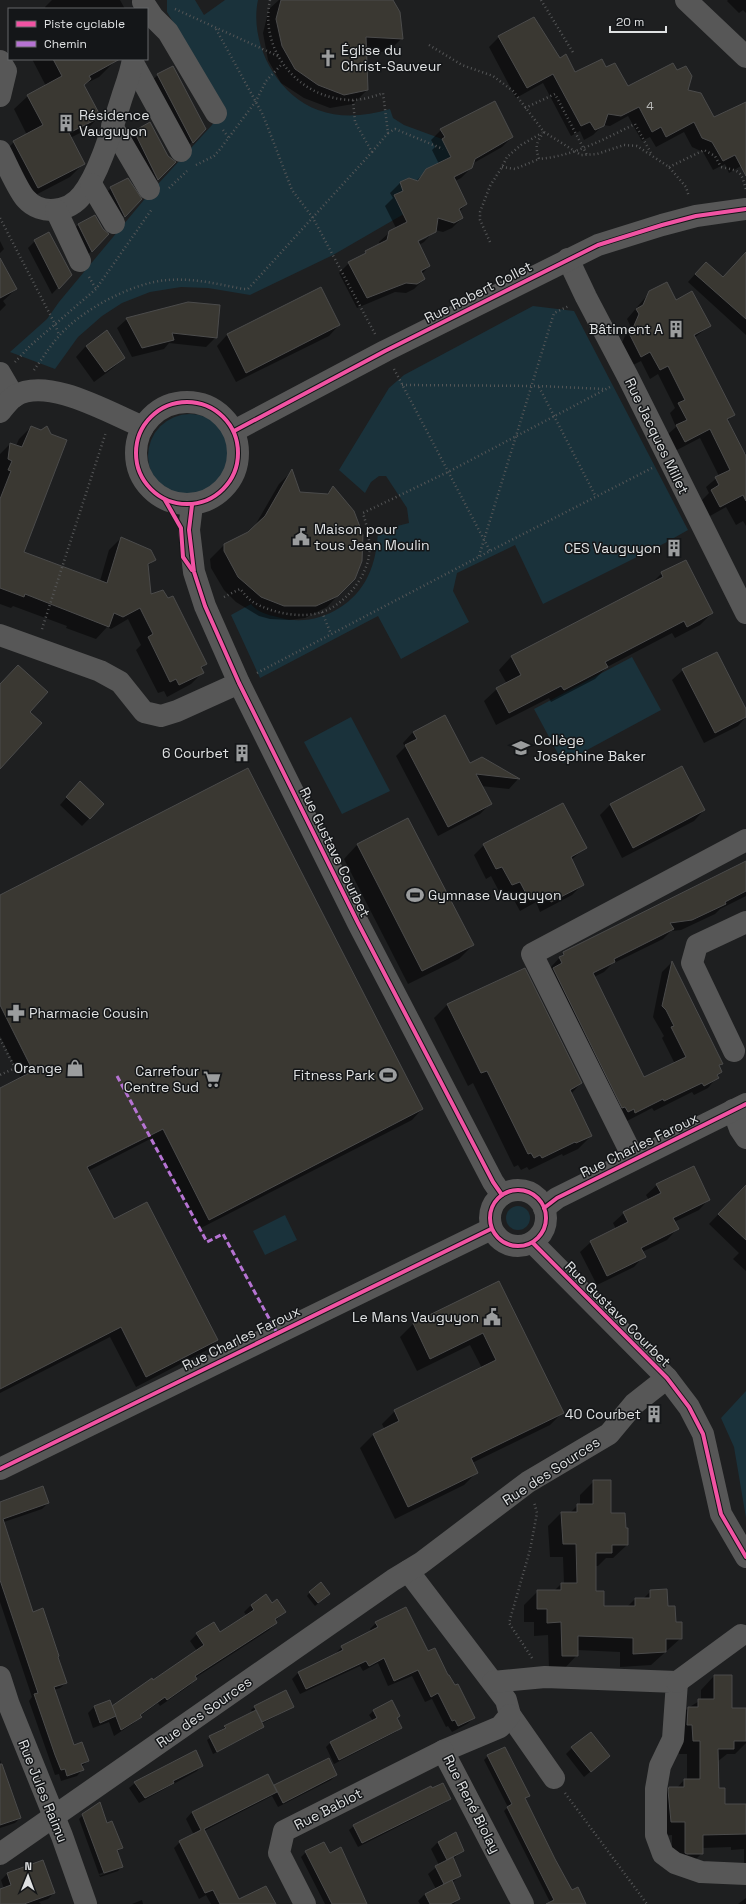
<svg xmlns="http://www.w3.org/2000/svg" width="746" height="1904" viewBox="0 0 746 1904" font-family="'Space Grotesk',sans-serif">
  <rect width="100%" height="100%" fill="#1e1f20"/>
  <g fill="#1a323b">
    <path d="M167,0H195L204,15L225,0H258C249,42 276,95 318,110C342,119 366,116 390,109L393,118L404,125L442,139L451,157L426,169L424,172L426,176L415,182L409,178L400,182L403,191L395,195L409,211L333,255L250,295L208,288L181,287L150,292L122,303L102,316L78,337L55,369L10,352L47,319L59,302L148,195L212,125L224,106L167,12Z"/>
    <path d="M533,306L574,311L688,530L665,543L543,604L515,545L457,573L453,591L469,622L401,659L378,616L260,678L231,615L251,604C258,613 269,615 281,618C315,627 353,608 368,576C375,562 377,547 378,531L409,523L407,508L386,476H379L371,482L365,493L339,470L389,388L404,375Z"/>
    <circle cx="190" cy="456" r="42"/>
    <path d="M632,657L661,710L563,763L534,709Z"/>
    <path d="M351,717L390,791L342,814L304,742Z"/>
    <circle cx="518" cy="1218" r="12"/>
    <path d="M285,1215L297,1240L265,1255L253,1231Z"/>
    <path d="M746,1391V1518L734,1447L721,1418Z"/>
  </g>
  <g fill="#0007" fill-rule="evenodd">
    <path d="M52,0H120L125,9H46L45,7Z"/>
    <path d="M279,0H392L402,38L388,52L365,51L367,90L353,104L330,108L304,98L281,83L268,60L263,33L269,9Z"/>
    <path d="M728,0H746V13L743,10L739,13L727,1Z"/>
    <path d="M499,37L560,59L575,73L606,68L628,88L687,90L714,118L733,108L734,110L746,113V163L729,173L725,164L713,170L703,152L692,147L684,132L656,147L650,137L642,141L628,116L610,126L603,125L593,135L584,140L580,131L571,136L543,83L516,98L489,47Z"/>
    <path d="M32,59H111L113,63L99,77L83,85L99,117L86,130L70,138L83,164L70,177L24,201L0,156L14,142L27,135L14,109L28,96L46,86Z"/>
    <path d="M158,75L205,129L186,148L151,81Z"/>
    <path d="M150,123L167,157L174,162L151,186L128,138L134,132Z"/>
    <path d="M441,130L512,137L502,147L472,164L471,168L461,178L455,181L466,204L459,212L462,218L452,228L443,232L435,230L424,242L419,245L429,266L422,274L424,279L414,289L406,293L395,292L357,308L339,273L349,263L379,245V242L390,232L396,228L385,206L393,198L390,193L400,183L409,179L416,181L427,170L439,164L432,150L435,147L431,140ZM427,235V238L414,244L413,242Z"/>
    <path d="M111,188L141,199L118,222L105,194Z"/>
    <path d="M78,225L102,230L107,234L85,258L72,231Z"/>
    <path d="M0,241L4,249L0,253Z"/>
    <path d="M35,241L70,275L52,294L28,248Z"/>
    <path d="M746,259V335L688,282L698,271L722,278Z"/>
    <path d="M0,260L16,289L3,301L6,305L0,311Z"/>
    <path d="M321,288L339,325L329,336L236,382L217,346L227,335Z"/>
    <path d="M650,292L675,301L709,326L694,338L734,414L727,421L744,454L746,453V526L743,521L736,525L726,507L710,516L702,500L709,493L706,487L719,476L700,438L675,451L667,435L676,427L670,413L675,408L658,374L650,379L641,361L631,366L621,345L630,325L627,319Z"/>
    <path d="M127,319L216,337L206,347L169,343L164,349L132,357L117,328Z"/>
    <path d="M86,346L124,358L113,368L94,382L76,357Z"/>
    <path d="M31,427L22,552L100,581L109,550L121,538L154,560L147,567L150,595L206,664L201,669L203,672L191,684L167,697L164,691L158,693L136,650L141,645L128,619L111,629L107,627L96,639L66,628L67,626L13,606L11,608L0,604V454L10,444L16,446L19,439Z"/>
    <path d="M292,471L299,493L325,495L333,488L341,592L327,607L305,618L289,620L270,619L259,616L236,602L224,590L211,568L210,559L224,545L253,529L279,484Z"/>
    <path d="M662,573L712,613L700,625L675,638L672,633L607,667L595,679L551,702L549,698L496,725L484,701L497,689L507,684L499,670L511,657L650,585Z"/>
    <path d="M683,670L746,711V717L738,726L704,743L672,680Z"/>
    <path d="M413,732L470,764L482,758L518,779L509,789L481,786L490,804L480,814L438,836L396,756L405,747L403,743Z"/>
    <path d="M682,767L704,810L694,821L622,858L600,815L610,805Z"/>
    <path d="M73,790L103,804L82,826L60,805Z"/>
    <path d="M408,819L473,945L459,959L408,984L344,859L357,845Z"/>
    <path d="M484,845L585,848L571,860L582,885L572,895L540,912L536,902L520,911L509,891L501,895L491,876L486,879L474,855Z"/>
    <path d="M746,862V896L720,909L715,914L681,930L671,931L663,939L612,964L604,972L594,977L644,1079L675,1064L662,1038L664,1036L653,1017L662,972L672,962L722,1063L719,1066L721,1072L708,1088L694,1095L692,1092L654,1111L652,1108L625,1122L550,968L564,953Z"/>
    <path d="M0,896L422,1109L412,1120L199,1229L152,1138L88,1171L114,1220L217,1340L207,1350L136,1387L110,1337L0,1393V1089L21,1078L0,1036Z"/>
    <path d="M525,969L581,1083L571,1094L591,1136L578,1149L563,1156L562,1154L529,1170L527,1167L521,1170L518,1165L514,1167L473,1083L468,1086L434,1018L447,1005Z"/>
    <path d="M657,1185L709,1199L699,1210L674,1222L677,1229L667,1240L642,1252L644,1256L634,1267L597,1285L580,1252L591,1242L616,1229L613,1223L624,1213L649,1200L646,1195Z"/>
    <path d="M746,1190V1271L733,1259L739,1253L709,1224L734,1198Z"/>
    <path d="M498,1282L563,1412L550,1425L472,1463L477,1472L464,1485L395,1519L360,1448L373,1435L385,1430L382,1424L395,1411L482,1368L470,1345L417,1371L400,1337L413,1324Z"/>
    <path d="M594,1481L627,1545L613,1558H606L598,1566H595V1592L603,1607H627L635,1599H643L651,1591L667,1607L681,1638L651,1665L620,1667V1652L577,1650V1655L564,1669H549L548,1635L534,1636V1622H524V1605L538,1591H554L561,1584H564L563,1557H550L548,1526L561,1513H570L578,1505H580V1495Z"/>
    <path d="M0,1502L48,1503L42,1509L4,1522L18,1564L16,1565L33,1613L57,1657L66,1683L60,1688L54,1690L74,1746L88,1761L81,1767L82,1770L77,1776L61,1781L59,1774L55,1775L29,1701L32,1697L0,1602Z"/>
    <path d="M310,1592L329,1594L315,1606L307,1596Z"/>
    <path d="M271,1604L284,1612L275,1621L276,1623L269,1630L195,1678L196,1679L189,1686L160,1706L158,1703L140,1716L134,1723L114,1736L109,1722L93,1728L88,1713L94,1707H111L197,1651L190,1641L197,1634H220L247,1616L244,1612L251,1605Z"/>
    <path d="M376,1623L427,1653L474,1718L467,1724L452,1732L448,1726L446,1727L432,1699L425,1702L412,1676L388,1686L378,1663L363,1671L360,1666L300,1694L292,1679L298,1673L336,1654V1653L342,1647L371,1632L370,1629Z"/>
    <path d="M714,1676L731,1709L746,1725V1743L735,1754H727L717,1762L718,1789L724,1805H746V1866H744V1849L731,1850V1847L702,1848V1853L688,1867H672V1835L657,1836L656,1802L669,1788H677L684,1780H687V1754H679V1738L675,1721L688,1708L701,1700V1690Z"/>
    <path d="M255,1707H293L261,1724L263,1727L260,1730L213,1754L207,1740L225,1727L253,1713L251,1710Z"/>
    <path d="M374,1710L399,1716L396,1719L401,1727L396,1732L334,1764L326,1747L331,1742L373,1721L369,1715Z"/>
    <path d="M572,1748L609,1756L584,1777L566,1754Z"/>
    <path d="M488,1756L529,1795L525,1799L554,1859L579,1904H551L504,1811L508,1807L484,1760Z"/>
    <path d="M328,1759L336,1775L331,1780L278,1807L272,1796L204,1831L239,1900L274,1904H211L206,1895L199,1899L174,1848L180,1842L194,1835L186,1819L192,1812L267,1775L273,1787Z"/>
    <path d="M0,1760L20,1818L15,1823L0,1828Z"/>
    <path d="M202,1765L197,1771L139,1803L129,1788L135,1783Z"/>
    <path d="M432,1789L450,1799L445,1803L358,1847L349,1830L354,1826Z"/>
    <path d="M83,1815L107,1824L121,1848L117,1852L122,1866L118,1871L100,1877L79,1819ZM118,1867V1869L99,1876V1874Z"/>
    <path d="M438,1842L463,1850L453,1859L460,1875L452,1883L459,1898L454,1904H420L418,1901L425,1894L436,1889L428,1874L439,1865L431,1849Z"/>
    <path d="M341,1849L367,1904H325L301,1857L306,1852L329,1854Z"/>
    <path d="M42,1861L54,1893L48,1899L39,1902L41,1904H0V1890L4,1889L1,1880L7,1874Z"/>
    <path d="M746,1898V1904H738Z"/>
    <path d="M142,1900L143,1904H132Z"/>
  </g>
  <g fill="#3a3832" stroke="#4b4b4b">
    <path d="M281,0H393L400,12L403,39L366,37L368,90L344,95L318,85L295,69L282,46L276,19Z"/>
    <path d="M534,17L560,58L566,54L575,72L602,59L606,67L615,63L628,86L673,63L677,70L686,66L692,76L688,90L701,93L714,117L746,102V176L735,155L723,161L712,142L702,138L694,122L666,137L661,127L652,132L639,107L621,116L608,114L604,126L595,130L590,122L581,126L553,74L527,88L498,36Z"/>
    <path d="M53,59H120L89,76L91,79L84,85L101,117L69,133L85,164L38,188L13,141L43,125L27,95L62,76Z"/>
    <path d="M173,66L206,129L193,143L157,74Z"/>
    <path d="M495,101L513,137L475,159L472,168L454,177L467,204L459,209L463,218L454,223L438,218L436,232L418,241L430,266L421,271L425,279L417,284L406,283L367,298L348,262L366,253L365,251L387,240L389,231L407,222L394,195L403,191L400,182L409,178L418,181L426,169L451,157L442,139L445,137L440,129Z"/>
    <path d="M150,122L168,156L176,162L158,180L134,131Z"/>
    <path d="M128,178L142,199L125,217L110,187Z"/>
    <path d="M95,215L103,229L109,234L92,252L78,224Z"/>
    <path d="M49,232L72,275L59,289L34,240Z"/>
    <path d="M746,252V319L695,274L706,262L723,277Z"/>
    <path d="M0,258L17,289L0,298Z"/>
    <path d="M667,282L676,300L692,291L711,326L694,335L735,415L727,419L746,456V501L743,495L720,507L711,490L719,485L715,477L730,470L710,429L685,442L676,425L687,420L678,403L685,400L668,366L660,370L650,352L641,357L630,335L639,314L636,309L643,305L649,291Z"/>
    <path d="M321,287L340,325L246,373L227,334Z"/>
    <path d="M188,302L220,305L217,338L172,333L174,340L142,348L126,318Z"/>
    <path d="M107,330L125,358L105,372L86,346Z"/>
    <path d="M31,426L41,430L47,426L51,434L67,440L24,552L107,583L121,537L151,550L156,560L148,564L151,594L163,590L168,598L173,596L207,664L201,667L204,673L179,685L176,679L170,682L148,637L153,634L140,608L123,617L114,613L109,627L25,594L24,597L0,588V499L11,471L8,470L12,461L8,459L10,443L22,447Z"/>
    <path d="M292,469L300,492L328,494L333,486L354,511L363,535L362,561L355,579L338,596L316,606H284L261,597L238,577L224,551V544L248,532L265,516Z"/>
    <path d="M686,560L713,613L687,627L684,621L605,662L608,667L564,690L561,686L509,713L496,688L521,675L511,656L663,577L661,572Z"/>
    <path d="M717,652L746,709V717L715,733L682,669Z"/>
    <path d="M18,665L48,692L30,712L42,723L0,769V684Z"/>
    <path d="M445,715L470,763L482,757L520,779L476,774L492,804L448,827L405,745L417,739L413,732Z"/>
    <path d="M682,766L705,810L633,848L610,804Z"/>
    <path d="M248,768L423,1109L209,1220L163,1129L87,1167L114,1219L147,1202L218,1340L146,1377L121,1327L0,1389V1088L33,1071L0,1005V895Z"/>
    <path d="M80,781L104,804L90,819L66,797Z"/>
    <path d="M563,803L587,848L571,857L584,885L551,902L546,893L530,901L520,882L512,885L502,867L496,869L483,844Z"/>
    <path d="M408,818L474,945L422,971L357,844Z"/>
    <path d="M746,861V891L725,902L726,904L692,920L670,923L674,929L614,959L615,962L593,973L644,1077L686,1057L671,1027L674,1026L666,1010L662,1006L672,961L723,1064L719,1065L722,1072L717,1075L719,1078L704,1086L702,1083L664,1101L663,1099L635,1113L634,1109L628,1112L625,1107L622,1108L553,968L562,963L559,957L564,955L563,952Z"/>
    <path d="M525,968L582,1083L570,1090L592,1136L576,1143L575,1142L542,1158L540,1155L534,1158L531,1153L528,1154L487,1071L481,1073L447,1004Z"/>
    <path d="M694,1166L710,1200L673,1218L679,1229L641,1248L646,1257L607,1276L590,1241L628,1222L623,1212L661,1193L656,1184Z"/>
    <path d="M746,1185V1240L718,1214Z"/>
    <path d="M499,1281L564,1413L471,1458L478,1473L408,1507L373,1434L399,1421L394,1410L496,1360L483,1333L430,1359L413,1323Z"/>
    <path d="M593,1480H611V1513H625L626,1528H628V1545H612V1553H596V1591H604V1606H635V1598H650V1590L667,1589L668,1606H675L676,1622H682V1639H666V1652L633,1654V1638L578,1636V1656H562L561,1622L547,1623V1609H537V1590H561V1583H577L576,1544H563L561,1512H577V1504H593Z"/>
    <path d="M43,1486L49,1503L3,1519L33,1612L43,1608L59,1656L58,1657L67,1683L54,1687L74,1745L82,1742L89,1761L81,1764L84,1770L67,1776L65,1769L61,1770L55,1755L34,1694L38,1693L0,1580V1502Z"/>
    <path d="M321,1582L330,1594L318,1603L309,1592Z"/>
    <path d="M266,1594L272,1603L277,1599L286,1612L275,1619L277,1623L195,1676L197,1679L167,1700L165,1697L140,1715L142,1717L121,1730L112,1706L152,1678L153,1680L204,1645L196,1633L214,1622L220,1632L254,1610L251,1605Z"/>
    <path d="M406,1607L428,1651L435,1648L448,1675H449L455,1685L458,1684L475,1718L458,1726L455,1720L452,1721L438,1693L431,1697L418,1670L394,1681L384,1658L369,1666L366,1661L306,1689L298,1672L343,1650L341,1646L378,1627L375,1622Z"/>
    <path d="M714,1675H732V1708H746V1741H734V1749H718L719,1788H725V1804H746V1834L703,1835V1854H687L685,1853V1822H671L668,1790L669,1787H684V1779H700V1741H693L692,1725H687L688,1707H698V1699H714Z"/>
    <path d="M286,1690L294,1707L262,1722L254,1706Z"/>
    <path d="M110,1700L116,1716L100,1723L94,1706Z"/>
    <path d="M392,1700L400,1716L397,1718L402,1728L339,1760L330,1742L377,1718L373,1710Z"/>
    <path d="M256,1710L264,1727L217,1752L209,1736L226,1728L224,1726Z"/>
    <path d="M591,1732L610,1756L591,1772L571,1747Z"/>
    <path d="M505,1747L530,1796L525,1798L555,1859L572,1890L578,1887L586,1904H546L554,1900L507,1807L512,1804L487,1755Z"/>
    <path d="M196,1750L203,1766L173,1781L174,1783L145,1798L134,1782Z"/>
    <path d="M329,1758L337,1775L283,1803L274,1785Z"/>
    <path d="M0,1764H2L21,1818L0,1825Z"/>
    <path d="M268,1774L277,1792L204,1829L239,1899L266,1886L276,1904H220L213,1890L205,1893L179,1841L201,1830L192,1812Z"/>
    <path d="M443,1783L451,1799L362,1843L353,1825L431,1786L432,1788Z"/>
    <path d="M100,1802L107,1823L112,1821L123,1848L117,1850L123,1867L104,1873L82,1814Z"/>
    <path d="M456,1832L464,1851L447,1860L438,1842Z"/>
    <path d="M324,1842L330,1853L341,1847L367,1904H332L305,1851Z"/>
    <path d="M453,1857L461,1876L444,1884L435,1866Z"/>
    <path d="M43,1860L55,1893L24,1904H0V1889L11,1885L7,1873Z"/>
    <path d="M452,1880L460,1899L450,1904H430L425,1894Z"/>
  </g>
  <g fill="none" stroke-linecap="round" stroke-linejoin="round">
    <g stroke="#555657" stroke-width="2.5" stroke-dasharray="1 3" stroke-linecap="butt">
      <path d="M270,0C259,51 299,99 351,100C362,100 373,97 383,93L388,133L395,129L443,149"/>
      <path d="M541,0L574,54"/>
      <path d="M175,9L278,56"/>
      <path d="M216,29L263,115L292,190L313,218L375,334"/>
      <path d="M429,45L462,65L493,76L513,91L544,132L581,155L597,154L624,145L637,146L669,167L686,187L689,197"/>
      <path d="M525,108L555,94L587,155"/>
      <path d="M223,130L229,138"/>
      <path d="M544,132C536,142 535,147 539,159C574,156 604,139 635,124L652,155"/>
      <path d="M372,152L388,133"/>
      <path d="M196,165L214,156L221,148L256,101L266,81L282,64"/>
      <path d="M502,167L515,169L539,159"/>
      <path d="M669,167L704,150L715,156L721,167C740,171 741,170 746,190"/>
      <path d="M169,188L187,171"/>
      <path d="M0,218L55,324L59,335"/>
      <path d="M490,242L480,220V212L490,186L502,167L507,157L521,145L542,133"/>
      <path d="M89,277L96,289"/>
      <path d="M15,362L31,345L96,289L152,209"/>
      <path d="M394,369L490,551"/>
      <path d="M34,370C42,359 50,346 59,336C81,310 134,282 168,280C194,278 218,284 243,289H248L372,152L355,122L353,100"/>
      <path d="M402,385L539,386L604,389"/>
      <path d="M539,387L596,497"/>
      <path d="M479,556L554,313L569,306"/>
      <path d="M224,597L240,589C244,593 248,599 253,602C271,613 302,619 322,612C341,606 359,586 366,567C373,550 368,530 363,513L448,472L610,387"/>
      <path d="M322,612L331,634"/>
      <path d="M42,629L106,432"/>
      <path d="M257,673L490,551L652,468"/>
      <path d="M0,1039L15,1068L0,1075"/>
      <path d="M532,1658L509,1623L530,1550L537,1513L534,1502"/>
      <path d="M565,1793L647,1904"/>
    </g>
    <g stroke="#575757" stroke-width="22">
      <path d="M686,0L746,57"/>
      <path d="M143,2L153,17L168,32L216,113"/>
      <path d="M0,61L6,71L0,96"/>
      <path d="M133,63L181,151"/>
      <path d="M112,126L149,189"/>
      <path d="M0,151C6,162 18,191 26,199C41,216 69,212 82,195C100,173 113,125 122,97C126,85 131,72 133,59"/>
      <path d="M91,184L114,223"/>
      <path d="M56,210L80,261"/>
      <path d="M568,259L586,297L628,377L746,613"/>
      <path d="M0,373L14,397"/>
      <circle cx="187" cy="453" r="51"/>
      <path d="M0,412C4,407 9,400 15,396C48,376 111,414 143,427"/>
      <path d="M234,431L385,351L598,245L662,225L696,216L746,209"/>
      <path d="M192,505L189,530L194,572L205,606L239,683L358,923L493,1182L502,1195"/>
      <path d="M0,635L100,671L120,682L144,712L161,716L177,711L239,683"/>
      <path d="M734,1051L692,963L697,945L746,922"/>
      <path d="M733,1110L740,1129L746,1138"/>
      <path d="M634,1159L532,954L746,840"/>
      <circle cx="518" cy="1218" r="28"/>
      <path d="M544,1208L557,1198L746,1104"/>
      <path d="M533,1243L667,1378L689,1407L703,1434L721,1514L746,1557"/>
      <path d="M0,1469L491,1229"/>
      <path d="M408,1571L506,1700L510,1715L554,1778"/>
      <path d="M0,1677L9,1705L62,1836L86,1904"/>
      <path d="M493,1682L545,1677L677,1682L673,1739L660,1766L656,1789V1835L663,1854L675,1863L701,1872L746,1874"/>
      <path d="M677,1682L741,1635"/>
      <path d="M510,1715L500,1727L443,1751L523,1904"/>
      <path d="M0,1854L393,1580L421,1563L528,1482L609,1434L634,1404L667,1378"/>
      <path d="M305,1904L279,1853L284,1831L443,1751"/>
    </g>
    <path stroke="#b673d3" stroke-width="3" stroke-dasharray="6 3" stroke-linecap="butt" d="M117,1076L207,1242L223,1234L277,1333"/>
    <g stroke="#141618" stroke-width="6">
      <g id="cycleway">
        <circle cx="187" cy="453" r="51"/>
        <path d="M234,431L385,351L598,245L662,225L696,216L746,209"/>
        <path d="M165,500L181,528L183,557L192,570"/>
        <path d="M192,505L189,530L194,572L205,606L239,683L358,923L493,1182L502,1195"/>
        <circle cx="518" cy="1218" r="28"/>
        <path d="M544,1208L557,1198L746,1104"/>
        <path d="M533,1243L667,1378L689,1407L703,1434L721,1514L746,1557"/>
        <path d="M0,1469L491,1229"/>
      </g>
    </g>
    <use href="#cycleway" stroke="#f153a3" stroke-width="4"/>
  </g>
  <defs>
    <g id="church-bare" transform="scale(1.38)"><path d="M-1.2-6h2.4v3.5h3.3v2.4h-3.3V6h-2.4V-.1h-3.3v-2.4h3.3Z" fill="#9b9d9e" stroke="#141618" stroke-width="2.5" paint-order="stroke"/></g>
    <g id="building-bare" transform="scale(1.38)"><path d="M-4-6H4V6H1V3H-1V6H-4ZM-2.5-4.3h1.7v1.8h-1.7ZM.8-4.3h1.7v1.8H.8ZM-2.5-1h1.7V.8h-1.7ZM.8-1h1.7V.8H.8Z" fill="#9b9d9e" stroke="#141618" stroke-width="2.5" paint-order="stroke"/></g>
    <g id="civic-bare" transform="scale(1.38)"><path d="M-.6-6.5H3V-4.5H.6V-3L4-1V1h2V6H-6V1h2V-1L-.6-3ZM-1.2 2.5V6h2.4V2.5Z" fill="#9b9d9e" stroke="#141618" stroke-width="2.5" paint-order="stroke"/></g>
    <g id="school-bare" transform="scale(1.38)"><path d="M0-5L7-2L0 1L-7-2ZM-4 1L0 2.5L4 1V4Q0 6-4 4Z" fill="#9b9d9e" stroke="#141618" stroke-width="2.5" paint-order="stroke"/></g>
    <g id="stadium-bare" transform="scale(1.38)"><path d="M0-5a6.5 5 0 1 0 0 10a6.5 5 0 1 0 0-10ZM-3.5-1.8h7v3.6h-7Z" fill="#9b9d9e" stroke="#141618" stroke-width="2.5" paint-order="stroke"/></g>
    <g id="pharmacy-bare" transform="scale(1.38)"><path d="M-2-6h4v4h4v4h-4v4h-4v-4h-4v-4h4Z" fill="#9b9d9e" stroke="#141618" stroke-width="2.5" paint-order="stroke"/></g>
    <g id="shop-bare" transform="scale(1.38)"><path d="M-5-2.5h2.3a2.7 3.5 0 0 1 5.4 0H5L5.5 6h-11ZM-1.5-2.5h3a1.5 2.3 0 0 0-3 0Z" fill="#9b9d9e" stroke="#141618" stroke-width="2.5" paint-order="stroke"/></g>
    <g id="supermarket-bare" transform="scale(1.38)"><path d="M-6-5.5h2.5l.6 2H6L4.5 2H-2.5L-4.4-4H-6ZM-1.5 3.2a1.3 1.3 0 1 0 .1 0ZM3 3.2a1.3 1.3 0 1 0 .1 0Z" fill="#9b9d9e" stroke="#141618" stroke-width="2.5" paint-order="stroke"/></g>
  </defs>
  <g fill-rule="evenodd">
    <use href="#church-bare" x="328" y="58"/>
    <use href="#building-bare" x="66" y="123"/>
    <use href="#building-bare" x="676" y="329"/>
    <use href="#civic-bare" x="301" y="537"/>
    <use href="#building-bare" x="674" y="548"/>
    <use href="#school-bare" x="521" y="748"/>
    <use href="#building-bare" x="242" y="753"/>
    <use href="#stadium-bare" x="415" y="895"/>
    <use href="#pharmacy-bare" x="16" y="1013"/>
    <use href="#shop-bare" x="75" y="1068"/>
    <use href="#stadium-bare" x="388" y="1075"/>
    <use href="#supermarket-bare" x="212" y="1079"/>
    <use href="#civic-bare" x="492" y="1317"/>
    <use href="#building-bare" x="654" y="1414"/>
  </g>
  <g text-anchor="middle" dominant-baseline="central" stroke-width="3" stroke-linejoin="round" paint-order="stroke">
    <g font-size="12" fill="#b6b7b6">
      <text x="650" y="106">4</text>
    </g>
    <g font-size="14" fill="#dfe1e2" stroke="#141618" text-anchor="end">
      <text x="341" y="50" text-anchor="start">Église du<tspan x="341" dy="16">Christ-Sauveur</tspan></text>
      <text x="79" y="115" text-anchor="start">Résidence<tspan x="79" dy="16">Vauguyon</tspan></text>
      <text x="663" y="329">Bâtiment A</text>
      <text x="314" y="529" text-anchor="start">Maison pour<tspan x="314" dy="16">tous Jean Moulin</tspan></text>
      <text x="661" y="548">CES Vauguyon</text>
      <text x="534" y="740" text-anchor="start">Collège<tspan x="534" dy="16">Joséphine Baker</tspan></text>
      <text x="229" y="753">6 Courbet</text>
      <text x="428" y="895" text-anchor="start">Gymnase Vauguyon</text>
      <text x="29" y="1013" text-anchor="start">Pharmacie Cousin</text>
      <text x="62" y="1068">Orange</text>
      <text x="199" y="1071">Carrefour<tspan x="199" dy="16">Centre Sud</tspan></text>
      <text x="375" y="1075">Fitness Park</text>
      <text x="479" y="1317">Le Mans Vauguyon</text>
      <text x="641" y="1414">40 Courbet</text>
    </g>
    <g font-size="14" fill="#dfe1e2" stroke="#141618">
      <text transform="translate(478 292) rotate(-27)">Rue Robert Collet</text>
      <text transform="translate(657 436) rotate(64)">Rue Jacques Millet</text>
      <text transform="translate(335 852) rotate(64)">Rue Gustave Courbet</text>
      <text transform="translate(639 1145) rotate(-26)">Rue Charles Faroux</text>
      <text transform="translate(618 1314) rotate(45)">Rue Gustave Courbet</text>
      <text transform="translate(241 1338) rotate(-26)">Rue Charles Faroux</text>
      <text transform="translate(551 1471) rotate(-33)">Rue des Sources</text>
      <text transform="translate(204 1712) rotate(-35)">Rue des Sources</text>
      <text transform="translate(43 1791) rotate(68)">Rue Jules Raimu</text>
      <text transform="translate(472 1804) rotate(63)">Rue René Biolay</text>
      <text transform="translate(328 1809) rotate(-27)">Rue Bablot</text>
    </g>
  </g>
  <rect x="8" y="8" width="140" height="52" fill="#141618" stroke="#656769"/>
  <rect x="16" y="21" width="20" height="6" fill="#f153a3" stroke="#656769"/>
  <text x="44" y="28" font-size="12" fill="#dfe1e2">Piste cyclable</text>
  <rect x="16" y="41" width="20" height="6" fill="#b673d3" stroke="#656769"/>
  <text x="44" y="48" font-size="12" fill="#dfe1e2">Chemin</text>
  <g transform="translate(28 1876) rotate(1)" stroke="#141618" stroke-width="3" paint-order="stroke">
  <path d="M0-3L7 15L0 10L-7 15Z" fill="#dfe1e2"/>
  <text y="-6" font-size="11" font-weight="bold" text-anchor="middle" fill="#dfe1e2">N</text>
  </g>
  <path d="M610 26v6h56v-6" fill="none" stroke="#dfe1e2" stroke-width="2"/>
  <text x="616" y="26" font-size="12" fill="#dfe1e2" stroke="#141618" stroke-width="3" paint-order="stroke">20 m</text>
</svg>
